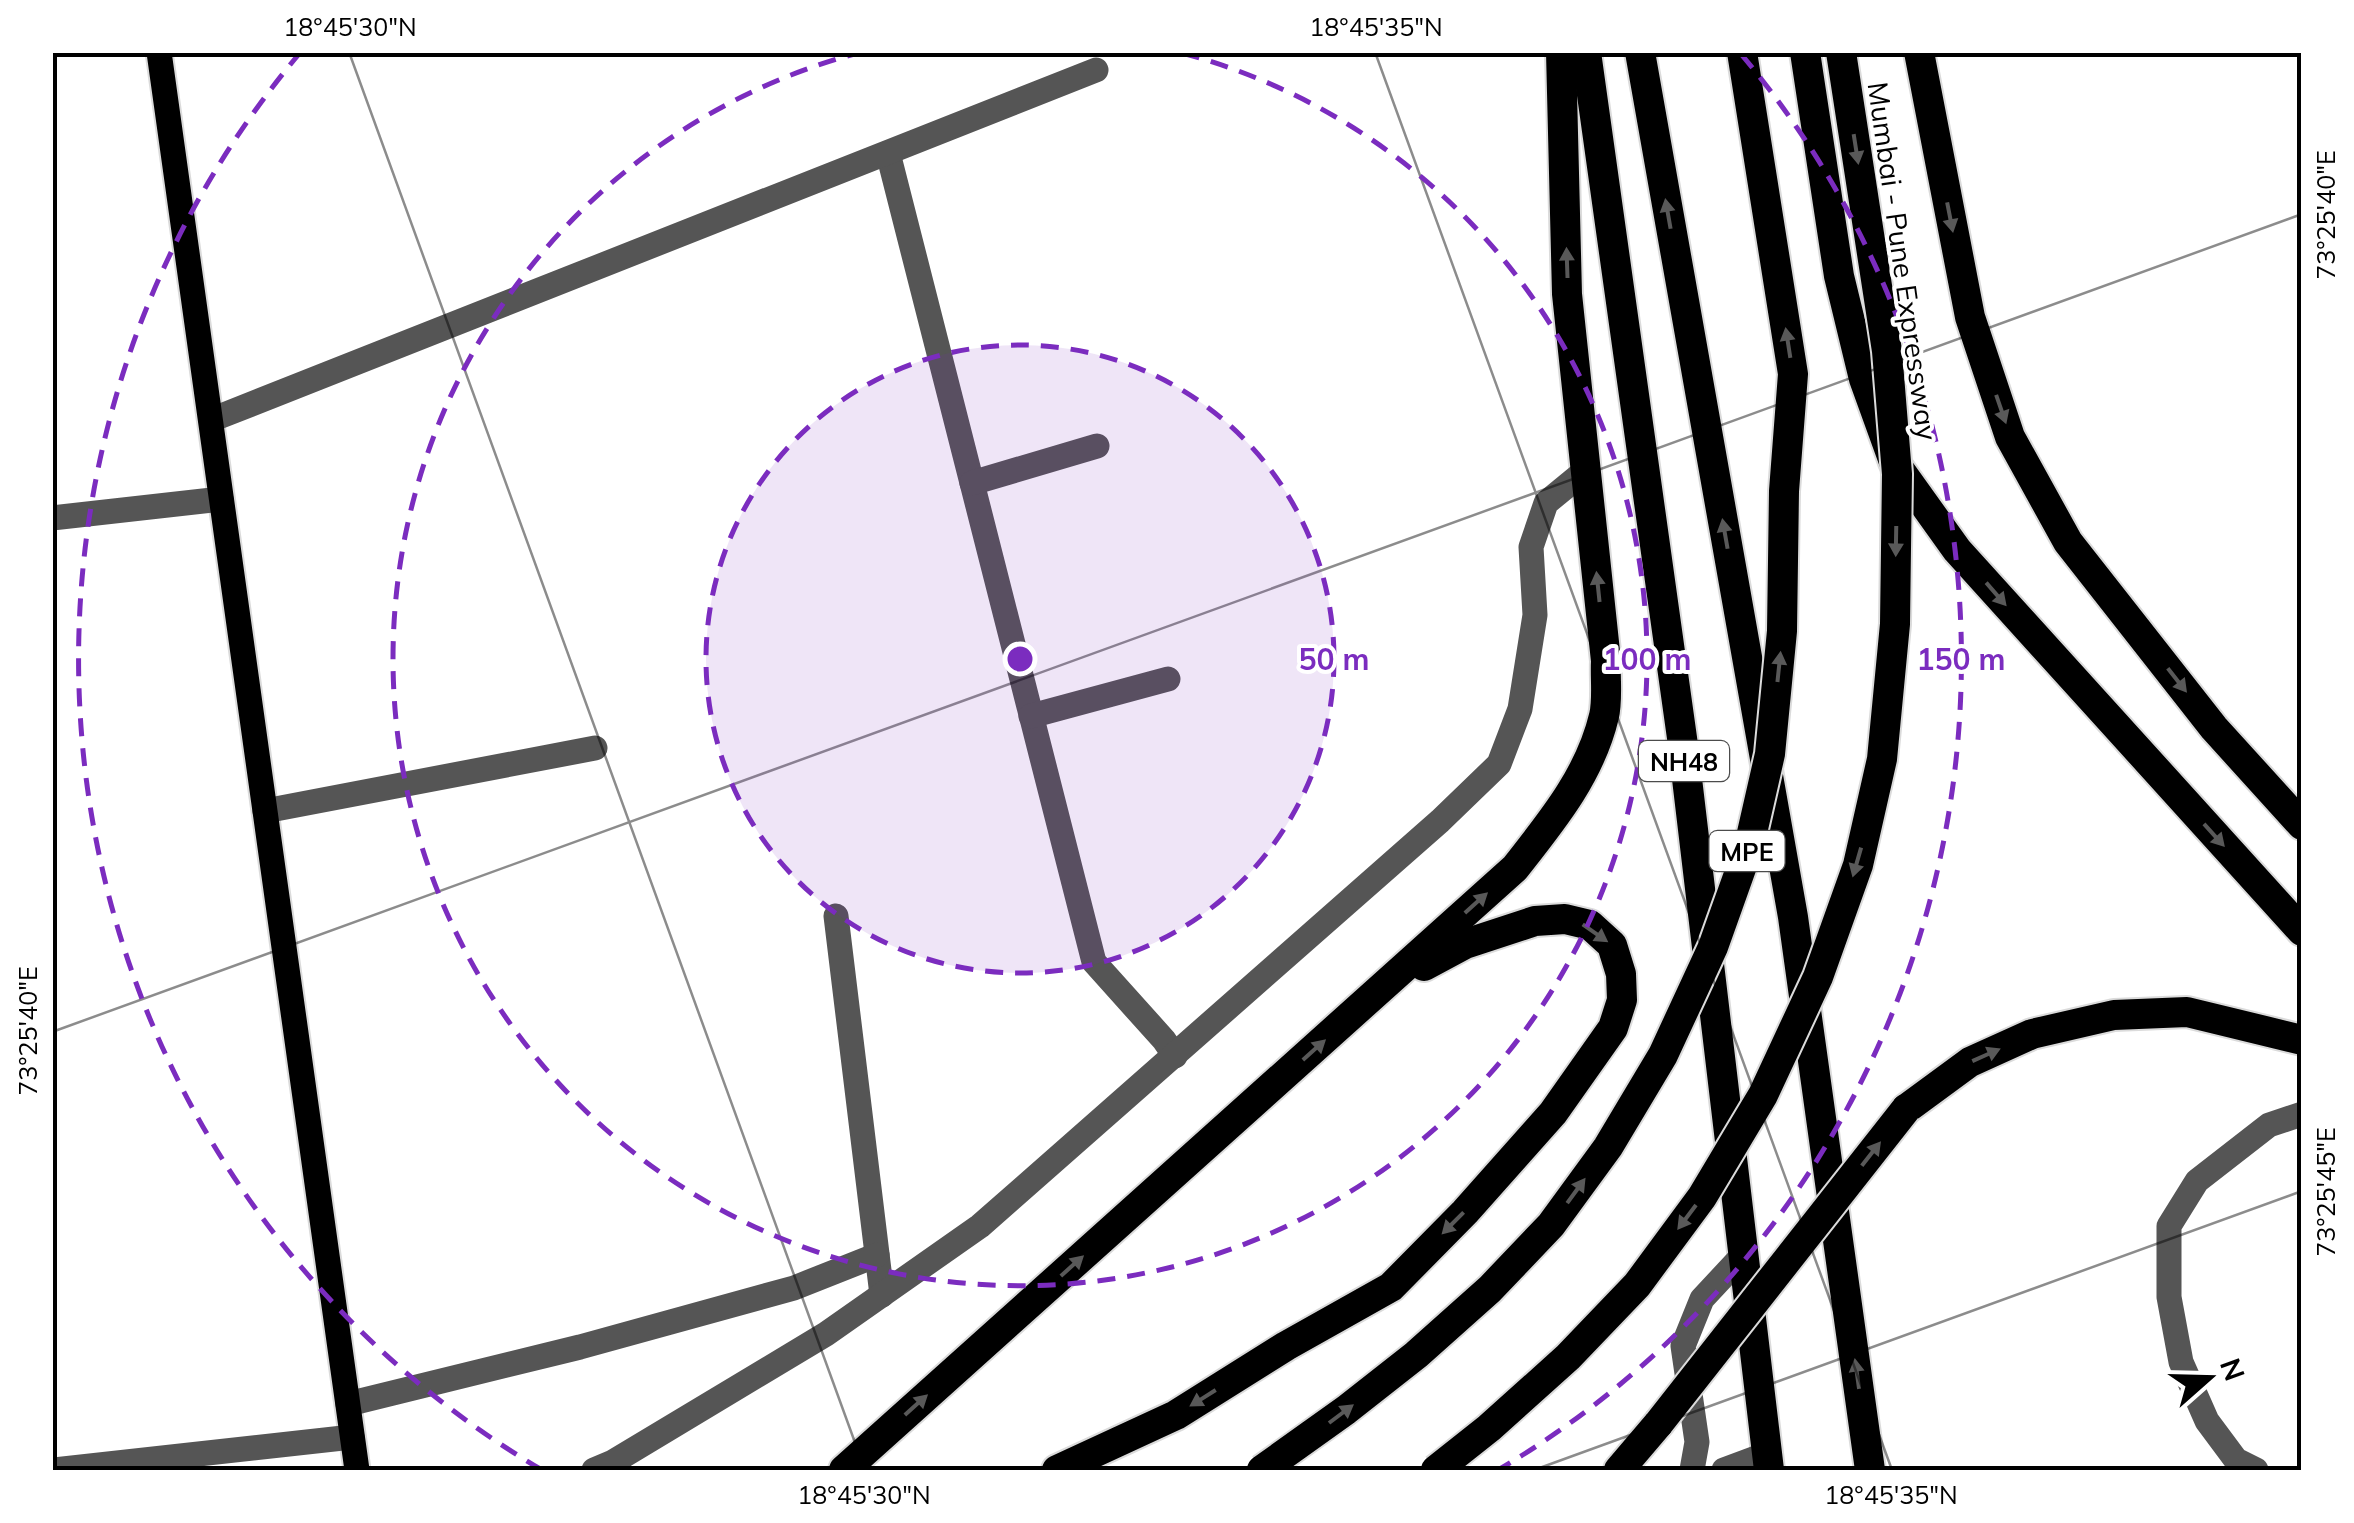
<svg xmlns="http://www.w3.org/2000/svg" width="2354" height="1523" viewBox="0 0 2354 1523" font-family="Mulish,sans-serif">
  <rect width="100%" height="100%" fill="#fff"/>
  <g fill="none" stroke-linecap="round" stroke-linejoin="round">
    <g stroke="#dbdbdb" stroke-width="29">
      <path id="major" d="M159,52L357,1470"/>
    </g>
    <g stroke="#dbdbdb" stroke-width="34">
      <g id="highway">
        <path d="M1586,52L1683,745L1769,1470"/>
        <path d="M1640,52L1793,917L1870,1470"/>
        <path d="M1805,52L1839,276L1864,379L1894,462L1957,550L2302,931"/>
        <path d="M1919,52L1970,317L2010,437L2068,542L2214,728L2302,825"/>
        <path d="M1906,1109L1970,1062L2032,1034L2114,1015L2187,1012L2302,1040"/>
        <path d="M844,1470L1515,868C1552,821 1590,775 1604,716C1608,699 1605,679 1606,661L1567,294L1561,52"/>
        <path d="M1057,1470L1176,1415L1286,1346L1391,1287L1465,1212L1553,1113L1613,1028L1622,1000L1621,974L1612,945L1590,925L1565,919L1535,921L1465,944L1424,966"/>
        <path d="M1619,1470L1659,1423"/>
      </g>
    </g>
    <g stroke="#555" stroke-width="25">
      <path d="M888,153L1094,962L1164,1040L1175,1056"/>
      <path d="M211,420L1096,70"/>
      <path d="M972,483L1097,446"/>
      <path d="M52,518L221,499"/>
      <path d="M1031,716L1168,679"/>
      <path d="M265,811L595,748"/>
      <path d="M836,916L882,1295"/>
      <path d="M348,1404L580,1347L794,1288L877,1255"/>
      <path d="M54,1470L352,1437"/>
      <path d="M594,1470L613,1462L826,1334L980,1226L1440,821L1499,764L1520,709L1535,615L1531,547L1546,503L1585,471"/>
      <path d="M1692,1470L1697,1442L1683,1346L1702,1299L1743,1255"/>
      <path d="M1724,1470L1767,1454"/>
      <path d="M2256,1470L2236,1460L2207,1421L2181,1362L2169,1297V1226L2197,1181L2269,1125L2302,1114"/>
    </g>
    <use href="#major" stroke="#000" stroke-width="25"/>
    <use href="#highway" stroke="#000" stroke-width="30"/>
    <g stroke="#dbdbdb" stroke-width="34" stroke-linecap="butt">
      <g id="highway-bridge">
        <path d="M1659,1423L1906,1109"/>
        <path d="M1262,1470L1346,1410L1416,1355L1490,1289L1551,1225L1608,1147L1663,1055L1713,947L1749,846L1770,754L1782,631L1784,491L1793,374L1742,52"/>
        <path d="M1436,1470L1489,1428L1568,1357L1637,1285L1702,1197L1763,1095L1818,977L1858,865L1882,759L1895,624L1897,474L1887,351L1841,52"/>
      </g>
    </g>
    <use href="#highway-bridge" stroke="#000" stroke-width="30"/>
  </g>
  <defs><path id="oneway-solid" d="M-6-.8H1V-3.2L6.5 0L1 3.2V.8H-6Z" transform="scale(2.5)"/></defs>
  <g fill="#595959">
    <use href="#oneway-solid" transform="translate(1856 149) rotate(81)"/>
    <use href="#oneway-solid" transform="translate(1668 214) rotate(-100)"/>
    <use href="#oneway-solid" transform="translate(1950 217) rotate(79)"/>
    <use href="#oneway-solid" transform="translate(1567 263) rotate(-92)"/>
    <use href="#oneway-solid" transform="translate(1788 343) rotate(-99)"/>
    <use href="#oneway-solid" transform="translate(2001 409) rotate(71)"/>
    <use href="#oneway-solid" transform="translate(1725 534) rotate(-100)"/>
    <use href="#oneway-solid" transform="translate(1896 541) rotate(91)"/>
    <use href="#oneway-solid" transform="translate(1598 587) rotate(-96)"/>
    <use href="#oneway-solid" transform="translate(1996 594) rotate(49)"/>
    <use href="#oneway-solid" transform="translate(1779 667) rotate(-84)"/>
    <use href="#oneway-solid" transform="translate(2177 680) rotate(52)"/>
    <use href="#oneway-solid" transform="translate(2214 835) rotate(48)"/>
    <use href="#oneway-solid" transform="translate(1857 862) rotate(106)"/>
    <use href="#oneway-solid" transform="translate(1476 903) rotate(-42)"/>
    <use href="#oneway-solid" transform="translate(1595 933) rotate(35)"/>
    <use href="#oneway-solid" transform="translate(1314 1050) rotate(-42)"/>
    <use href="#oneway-solid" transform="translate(1986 1055) rotate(-24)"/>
    <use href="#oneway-solid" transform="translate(1871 1154) rotate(-52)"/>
    <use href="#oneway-solid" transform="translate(1576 1191) rotate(-54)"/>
    <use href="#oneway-solid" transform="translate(1687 1217) rotate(127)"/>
    <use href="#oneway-solid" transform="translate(1453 1223) rotate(135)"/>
    <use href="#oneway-solid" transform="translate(1072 1266) rotate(-42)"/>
    <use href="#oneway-solid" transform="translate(1857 1374) rotate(-98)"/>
    <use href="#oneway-solid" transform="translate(1203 1398) rotate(148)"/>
    <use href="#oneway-solid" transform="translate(916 1405) rotate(-42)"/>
    <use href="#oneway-solid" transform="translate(1341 1414) rotate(-37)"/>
  </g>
  <path fill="none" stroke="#000" stroke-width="2.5" stroke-opacity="0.45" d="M349,52L865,1470M1375,52L1892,1470M52,55L58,52M52,1032L2302,214M1534,1470L2302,1191"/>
  <circle cx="1020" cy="659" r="314" fill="#7b2cbf" fill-opacity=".12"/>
  <g fill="none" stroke="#7b2cbf" stroke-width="5" stroke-dasharray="18 12">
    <circle cx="1020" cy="659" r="314"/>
    <path d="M1182 53A627 627 0 1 1 858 53"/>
    <path d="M542 1470A941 941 0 0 1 299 54M1741 54A941 941 0 0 1 1498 1470"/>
  </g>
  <g text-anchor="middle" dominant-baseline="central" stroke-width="8" stroke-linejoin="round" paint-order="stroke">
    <g fill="#fff" stroke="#4c4c4c" stroke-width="2.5">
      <rect x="1639" y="741" width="90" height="40" rx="8"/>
      <rect x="1709.5" y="831" width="75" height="40" rx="8"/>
    </g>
    <g font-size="25" font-weight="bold" fill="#000">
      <text x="1684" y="761">NH48</text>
      <text x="1747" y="851">MPE</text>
    </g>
    <g font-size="28" fill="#000" stroke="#fff">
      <text transform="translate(1903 261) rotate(82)">Mumbai - Pune Expressway</text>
    </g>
  </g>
  <circle cx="1020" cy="659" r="15" fill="#7b2cbf" stroke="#fff" stroke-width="5"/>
  <g font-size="30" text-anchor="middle" font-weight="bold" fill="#7b2cbf" stroke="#fff" stroke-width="8" stroke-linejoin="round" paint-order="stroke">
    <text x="1334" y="670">50 m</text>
    <text x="1647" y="670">100 m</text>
    <text x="1961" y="670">150 m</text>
  </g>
  <rect width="2354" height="1523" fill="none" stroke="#ffffff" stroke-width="110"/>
  <g transform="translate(2209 1378) rotate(70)" stroke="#ffffff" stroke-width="8" paint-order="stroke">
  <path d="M0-8L18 38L0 25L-18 38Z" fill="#000000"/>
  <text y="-15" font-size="28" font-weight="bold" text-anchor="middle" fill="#000000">N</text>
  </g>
  <rect x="55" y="55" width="2244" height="1413" fill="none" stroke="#000" stroke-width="4"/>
  <g font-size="25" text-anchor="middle" fill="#000">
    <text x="350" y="36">18°45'30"N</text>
    <text x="1376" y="36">18°45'35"N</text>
    <text transform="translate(2326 215) rotate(-90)" y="9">73°25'40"E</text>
    <text transform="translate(28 1031) rotate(-90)" y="9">73°25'40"E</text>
    <text transform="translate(2326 1192) rotate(-90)" y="9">73°25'45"E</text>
    <text x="864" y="1504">18°45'30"N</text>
    <text x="1891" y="1504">18°45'35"N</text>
  </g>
</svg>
